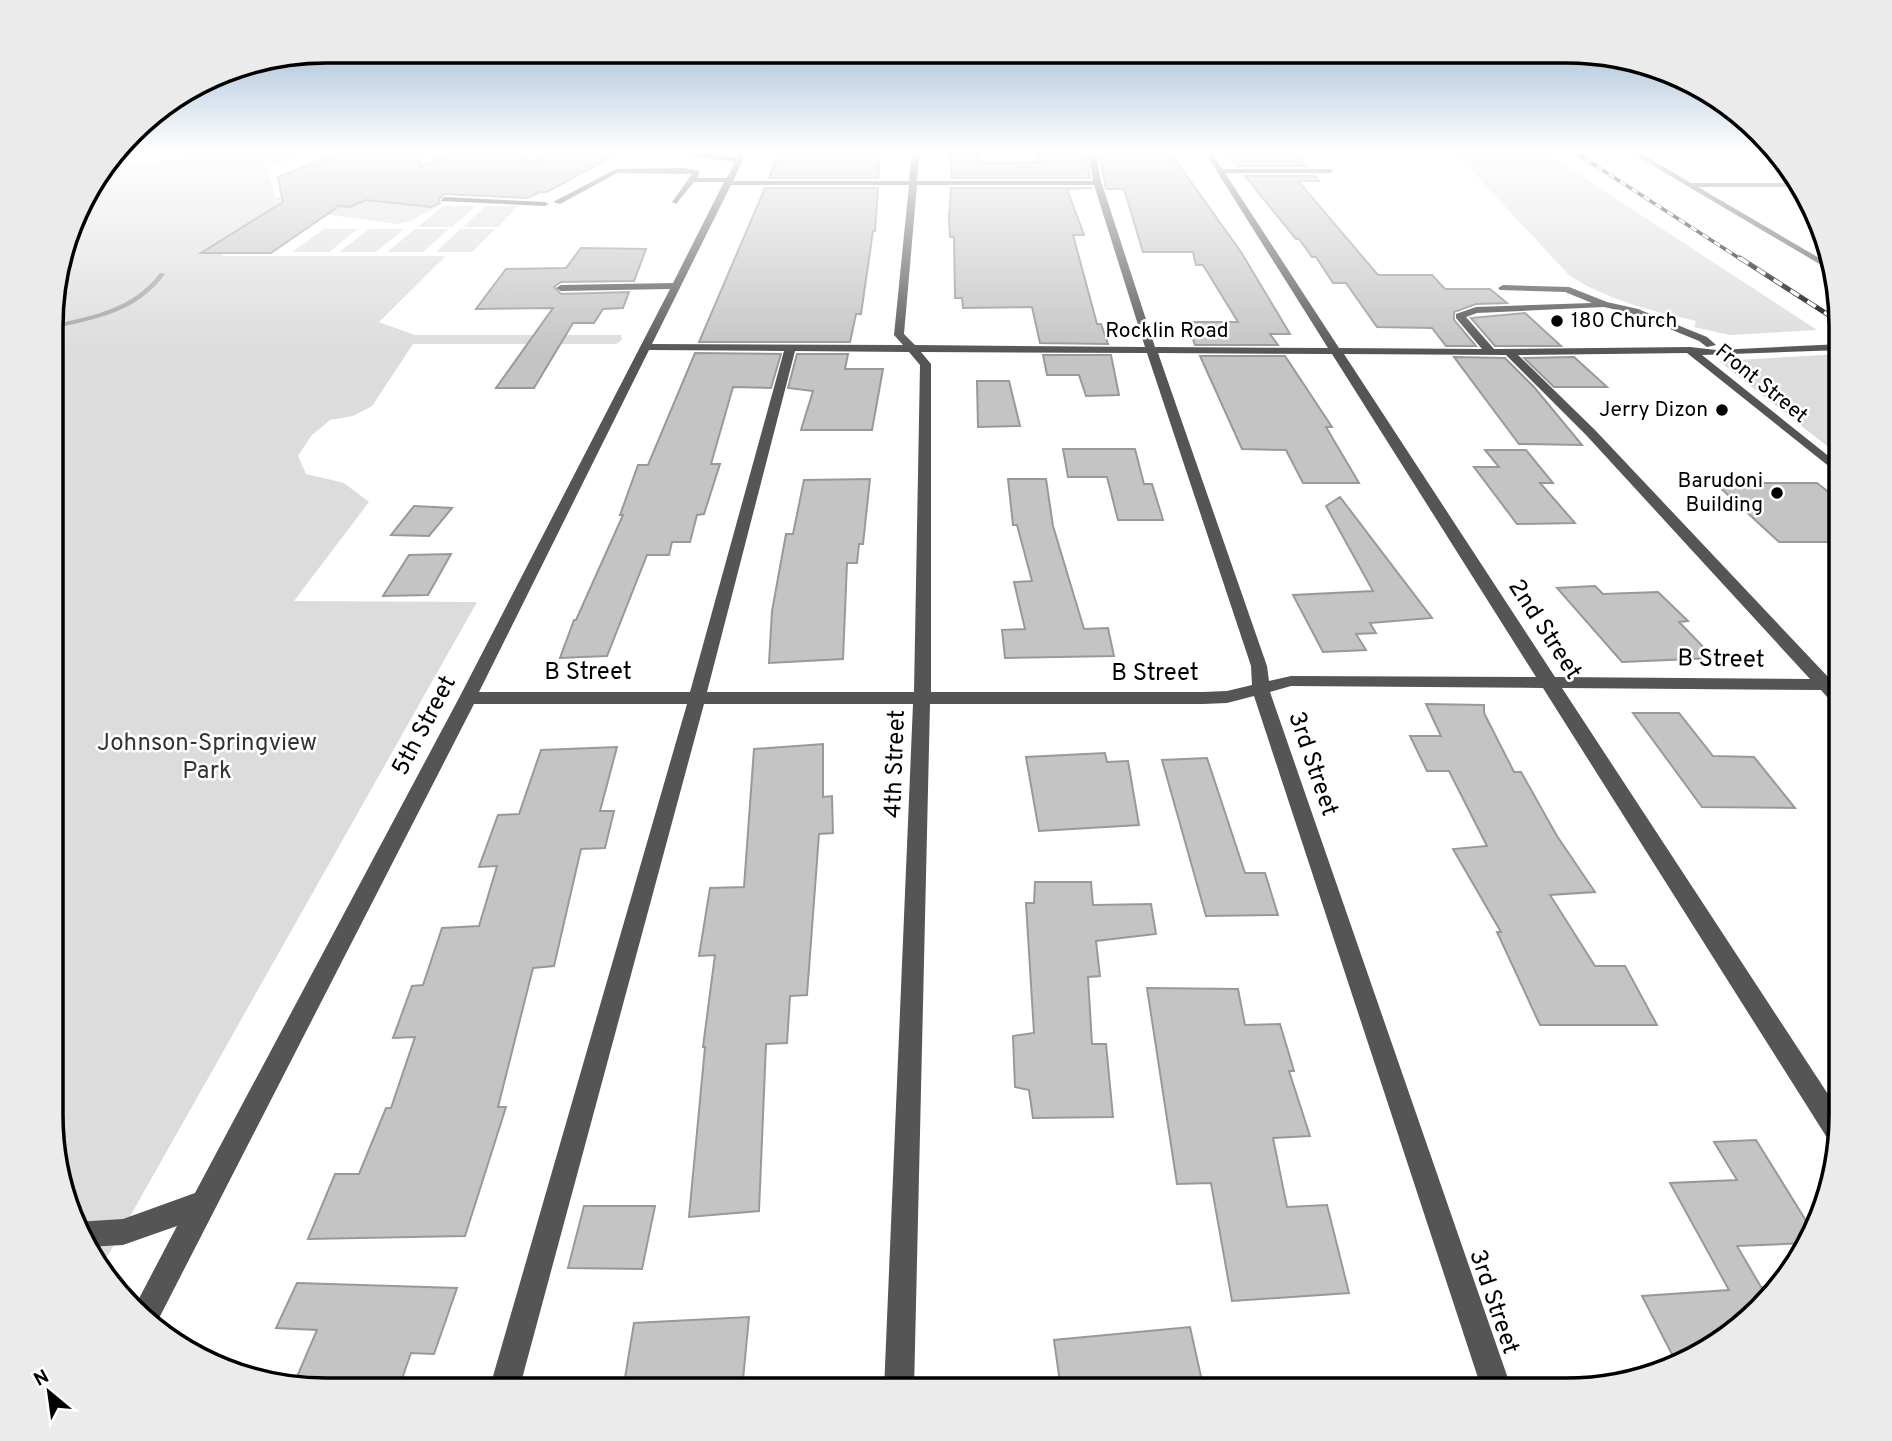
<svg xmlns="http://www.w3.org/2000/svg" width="1892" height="1441" viewBox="0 0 1892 1441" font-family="Overpass,sans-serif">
  <rect width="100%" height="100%" fill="#fff"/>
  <g fill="#dcdcdc">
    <path d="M242,151H285L286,155L298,157L299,159L267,164L275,198L315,192L270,209L219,241L223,256H446L379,322L415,335H621L622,340L616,344H413L372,406L353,416L330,420L311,436L298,456L306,474L344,483L369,502L294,601L477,602L102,1266L79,1237L51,1133L53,290L87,189L104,168Z"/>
    <path d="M1453,151H1543L1817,330L1730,335L1694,327L1696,321C1652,311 1608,300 1570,276Z"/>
    <path d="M371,198L431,207L441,205L410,221L397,224L288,209Z"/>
    <path d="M443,206H476L452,227H418Z"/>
    <path d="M485,206H518L498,227H463Z"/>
    <path d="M324,229H358L329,252H292Z"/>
    <path d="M369,229H404L376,252H339Z"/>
    <path d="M415,229H449L423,252H387Z"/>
    <path d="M460,229H495L472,252H436Z"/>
    <path d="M1841,354V457L1719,361Z"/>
  </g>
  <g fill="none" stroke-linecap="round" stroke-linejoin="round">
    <path fill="#a3a3a3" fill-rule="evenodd" d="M160,273L165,274C137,313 97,318 53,329V325C95,315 132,309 160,273Z"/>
  </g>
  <g fill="#c4c4c4" stroke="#999" stroke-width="2">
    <path d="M345,151H420V167L456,151H519L529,163L553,151H622L547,192H540L527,198L444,194L439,199L440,203L431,207L366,200L350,207L339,206L271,253H201L283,202L278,177Z"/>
    <path d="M779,151H880L878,178H769Z"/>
    <path d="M949,151H975L981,163L1041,162L1035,151L1086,152L1090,178H952Z"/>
    <path d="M1141,151H1169L1241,252L1290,334H1270L1278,345H1195L1187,322H1238L1203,265H1196L1193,252H1143L1124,189H1106L1099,152Z"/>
    <path d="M1226,151H1292L1306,166H1238Z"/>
    <path d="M1245,176H1314L1319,181H1298L1378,275H1432L1445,289H1490L1507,303L1476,304L1454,312V320L1476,346H1446L1432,328L1377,327L1346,283H1333L1316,257H1312L1299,239H1296Z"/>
    <path d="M765,188H878L875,231H873L861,314H856L850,342H699Z"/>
    <path d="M951,188H1092L1067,189L1084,235H1073L1097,324H1101L1108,344L1040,343L1032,307L963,308L962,298H955L954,237H950L949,218Z"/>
    <path d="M581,248L646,249L634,281L561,282L554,287L561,294L629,292L623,308L603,309L594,323H573L534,388H496L553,308L476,309L506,269L566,268Z"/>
    <path d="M1525,313L1561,346H1495L1471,318Z"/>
    <path d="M695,353L781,354L771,388L733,387L711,464H720L704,514L697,515L690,542H672L669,555H647L607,656L560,658L574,620H576L623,515H620L638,465H648Z"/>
    <path d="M797,354H848L845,369H883L872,430H801L813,391L788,388Z"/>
    <path d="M1043,355H1111L1119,395L1086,396L1079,375H1047Z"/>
    <path d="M1200,356H1285L1332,427H1326L1359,483H1303L1286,450L1242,449Z"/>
    <path d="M1454,357L1505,358L1534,387L1582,445L1519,444Z"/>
    <path d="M1574,357L1607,387H1554L1524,358Z"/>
    <path d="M977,381H1009L1020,426L978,427Z"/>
    <path d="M1063,449H1135L1144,484H1152L1163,520H1118L1107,477H1068Z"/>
    <path d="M1485,450H1526L1553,483H1540L1575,523L1517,524L1474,467H1499Z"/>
    <path d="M870,479L863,544H859L857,563H847L843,659L769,663L772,611L786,534H793L804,480Z"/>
    <path d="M1008,479H1046L1053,526L1084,629L1108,628L1114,656L1005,658L1002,630L1025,629L1014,582L1032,581L1017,525H1013Z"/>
    <path d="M1715,483H1817L1841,502V542H1779Z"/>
    <path d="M1340,497L1432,618L1370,623L1376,633L1356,634L1366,650L1323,652L1293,595L1373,591L1326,506Z"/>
    <path d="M414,506L452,508L429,536L391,535Z"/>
    <path d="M451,554L428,595L383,596L409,555Z"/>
    <path d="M1595,586L1603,594L1658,592L1688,621L1679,622L1714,658L1622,662L1557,588Z"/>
    <path d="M1426,704L1484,705V713L1514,772H1521L1557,836L1595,892L1550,895L1595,966H1625L1657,1025H1540L1497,932H1501L1453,849L1487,846L1449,771H1427L1410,736H1441Z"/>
    <path d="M1633,713H1679L1713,756L1754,757L1795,808L1702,807Z"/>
    <path d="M823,744V797L832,796L833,833L819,834L807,995L790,996L787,1043L766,1044L759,1211L689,1217L705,1047H703L715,955L699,956L710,888L744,887L754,749Z"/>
    <path d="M617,747L600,811H614L605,848L581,849L554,966L533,968L498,1107H506L465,1236L308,1239L335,1174H359L386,1108H391L415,1037L393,1038L412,986L423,985L442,928L479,926L497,866L479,867L498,815L519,814L541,750Z"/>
    <path d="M1105,753L1107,762L1128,761L1139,825L1039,831L1026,757Z"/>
    <path d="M1207,758L1245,873H1265L1278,915L1206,916L1162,760Z"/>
    <path d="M1035,882H1091L1093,905L1151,904L1156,934L1096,941L1100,976L1088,977L1092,1044H1106L1113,1117L1033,1118L1029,1090L1015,1087L1013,1036L1034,1033L1026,903H1034Z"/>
    <path d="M1147,988L1238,989L1245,1025L1280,1024L1294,1071H1289L1310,1136L1273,1138L1287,1207L1327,1205L1349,1293L1232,1301L1211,1183L1177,1184Z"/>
    <path d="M1756,1140L1813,1232L1806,1243L1737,1246L1761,1287L1780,1286L1773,1296L1687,1362L1677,1364L1642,1296L1729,1290L1670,1183L1737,1180L1714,1142Z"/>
    <path d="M584,1206H655L642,1269L568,1268Z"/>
    <path d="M297,1283L457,1288L434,1354L411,1353L398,1390H308L293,1386L317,1330L276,1328Z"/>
    <path d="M749,1317L742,1390H623L634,1323Z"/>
    <path d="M1190,1327L1204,1390H1061L1054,1340Z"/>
  </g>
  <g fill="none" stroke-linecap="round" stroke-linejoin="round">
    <g fill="#555" fill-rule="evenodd">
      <path d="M691,151L737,158L740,151H747L733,181H909L912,151H920L917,181H1093L1088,151H1096L1100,178L1155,347L1328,348L1204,151H1211L1222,169H1334L1331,173H1225L1339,348L1482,349L1456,318V314L1476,307L1592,303L1565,292L1500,290L1498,288L1503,285L1569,287L1607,302L1638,309L1707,337L1716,345L1707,347L1699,341L1631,313L1604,307L1477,313L1466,317L1494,349L1690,347L1716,350L1841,344V350L1702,355L1841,466V476L1687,353L1518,355L1595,430L1830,679H1841V708L1835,706L1821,690L1562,688L1841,1114L1838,1146L1831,1144L1543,688L1291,686L1270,692L1512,1390H1482L1254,696L1227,703L1203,704H930L914,1390H884L913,704H704L519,1390H489L687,704H474L154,1328L145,1322L134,1308L177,1226L123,1245L87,1247L79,1237L75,1222L123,1219L195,1193L459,698L670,289L561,291L556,288L561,285L673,283L724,182H694L676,204L672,202L692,174L617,173L560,204L553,202L616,169L683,168L700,171L697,178H727L735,162L691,156ZM731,185H909L894,335L903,345L652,344ZM917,185H1094L1145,347L915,345L904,334ZM649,350L784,351L690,692H479ZM795,351L909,352L920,365L914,692H707ZM921,352L1147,353L1251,666L1252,685L1227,691L1203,692H931V364ZM1158,353L1332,354L1536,677L1291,676L1269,681L1267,666ZM1344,354L1506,355L1587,436L1810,679L1555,677Z"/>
      <path d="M1628,151H1637L1691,183H1796L1799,187H1698L1826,262L1828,269Z"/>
      <path d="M1757,151C1768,151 1774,154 1781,163Z"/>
      <path d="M444,197L545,202L549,204L545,206L441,201Z"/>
    </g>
    <g stroke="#000" stroke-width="3.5">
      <path id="rail-far1" d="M1573,151L1742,260"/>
    </g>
    <g stroke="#000" stroke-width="5">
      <path id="rail" d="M1740,258L1841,323"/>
    </g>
    <use href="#rail-far1" stroke="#fff" stroke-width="2.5" stroke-dasharray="7" stroke-linecap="butt"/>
    <use href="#rail" stroke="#fff" stroke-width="3.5" stroke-dasharray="10" stroke-linecap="butt"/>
  </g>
  <linearGradient id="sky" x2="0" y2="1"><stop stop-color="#8cadcc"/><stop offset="0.43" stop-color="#fff"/><stop offset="1" stop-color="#fff" stop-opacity="0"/></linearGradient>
  <rect width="1892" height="353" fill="url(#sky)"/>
  <g fill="#000" stroke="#fff" stroke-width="2.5">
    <circle cx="1557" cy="321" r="7"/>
    <circle cx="1722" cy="410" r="7"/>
    <circle cx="1777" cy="493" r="7"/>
  </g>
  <g text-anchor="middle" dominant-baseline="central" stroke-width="5" stroke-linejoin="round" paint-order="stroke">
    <g font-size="21" fill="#000" stroke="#fff" text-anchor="end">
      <text x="1571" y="321" text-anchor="start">180 Church</text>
      <text x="1708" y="410">Jerry Dizon</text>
      <text x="1763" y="481">Barudoni<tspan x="1763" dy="24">Building</tspan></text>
    </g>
    <g font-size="21" fill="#000" stroke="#fff">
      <text x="1167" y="331">Rocklin Road</text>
      <text transform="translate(1761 384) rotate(39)">Front Street</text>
    </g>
    <g font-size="24" fill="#000" stroke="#fff">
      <text transform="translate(1544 630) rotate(57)">2nd Street</text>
      <text transform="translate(1721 660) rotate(1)">B Street</text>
      <text x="588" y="673">B Street</text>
      <text x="1155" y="674">B Street</text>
      <text transform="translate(425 726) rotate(-62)">5th Street</text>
      <text transform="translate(896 764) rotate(-88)">4th Street</text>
      <text transform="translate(1312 764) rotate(71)">3rd Street</text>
      <text transform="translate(1493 1302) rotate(71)">3rd Street</text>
    </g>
    <g font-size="24" fill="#333" stroke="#fff">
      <text x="207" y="744">Johnson-Springview<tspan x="207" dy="28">Park</tspan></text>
    </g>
  </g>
  <path d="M0 0H1892V1441H0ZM326 63H1566A263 263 0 0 1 1829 326V1115A263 263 0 0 1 1566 1378H326A263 263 0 0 1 63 1115V326A263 263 0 0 1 326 63Z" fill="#ebebeb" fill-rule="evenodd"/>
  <path fill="none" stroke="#000" stroke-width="3.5" d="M326 63H1566A263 263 0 0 1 1829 326V1115A263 263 0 0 1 1566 1378H326A263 263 0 0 1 63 1115V326A263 263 0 0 1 326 63Z"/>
  <g transform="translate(49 1392) rotate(331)" stroke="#ffffff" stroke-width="5" paint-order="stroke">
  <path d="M0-5L12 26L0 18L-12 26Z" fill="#000000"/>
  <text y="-10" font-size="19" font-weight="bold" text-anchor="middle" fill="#000000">N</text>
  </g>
</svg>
